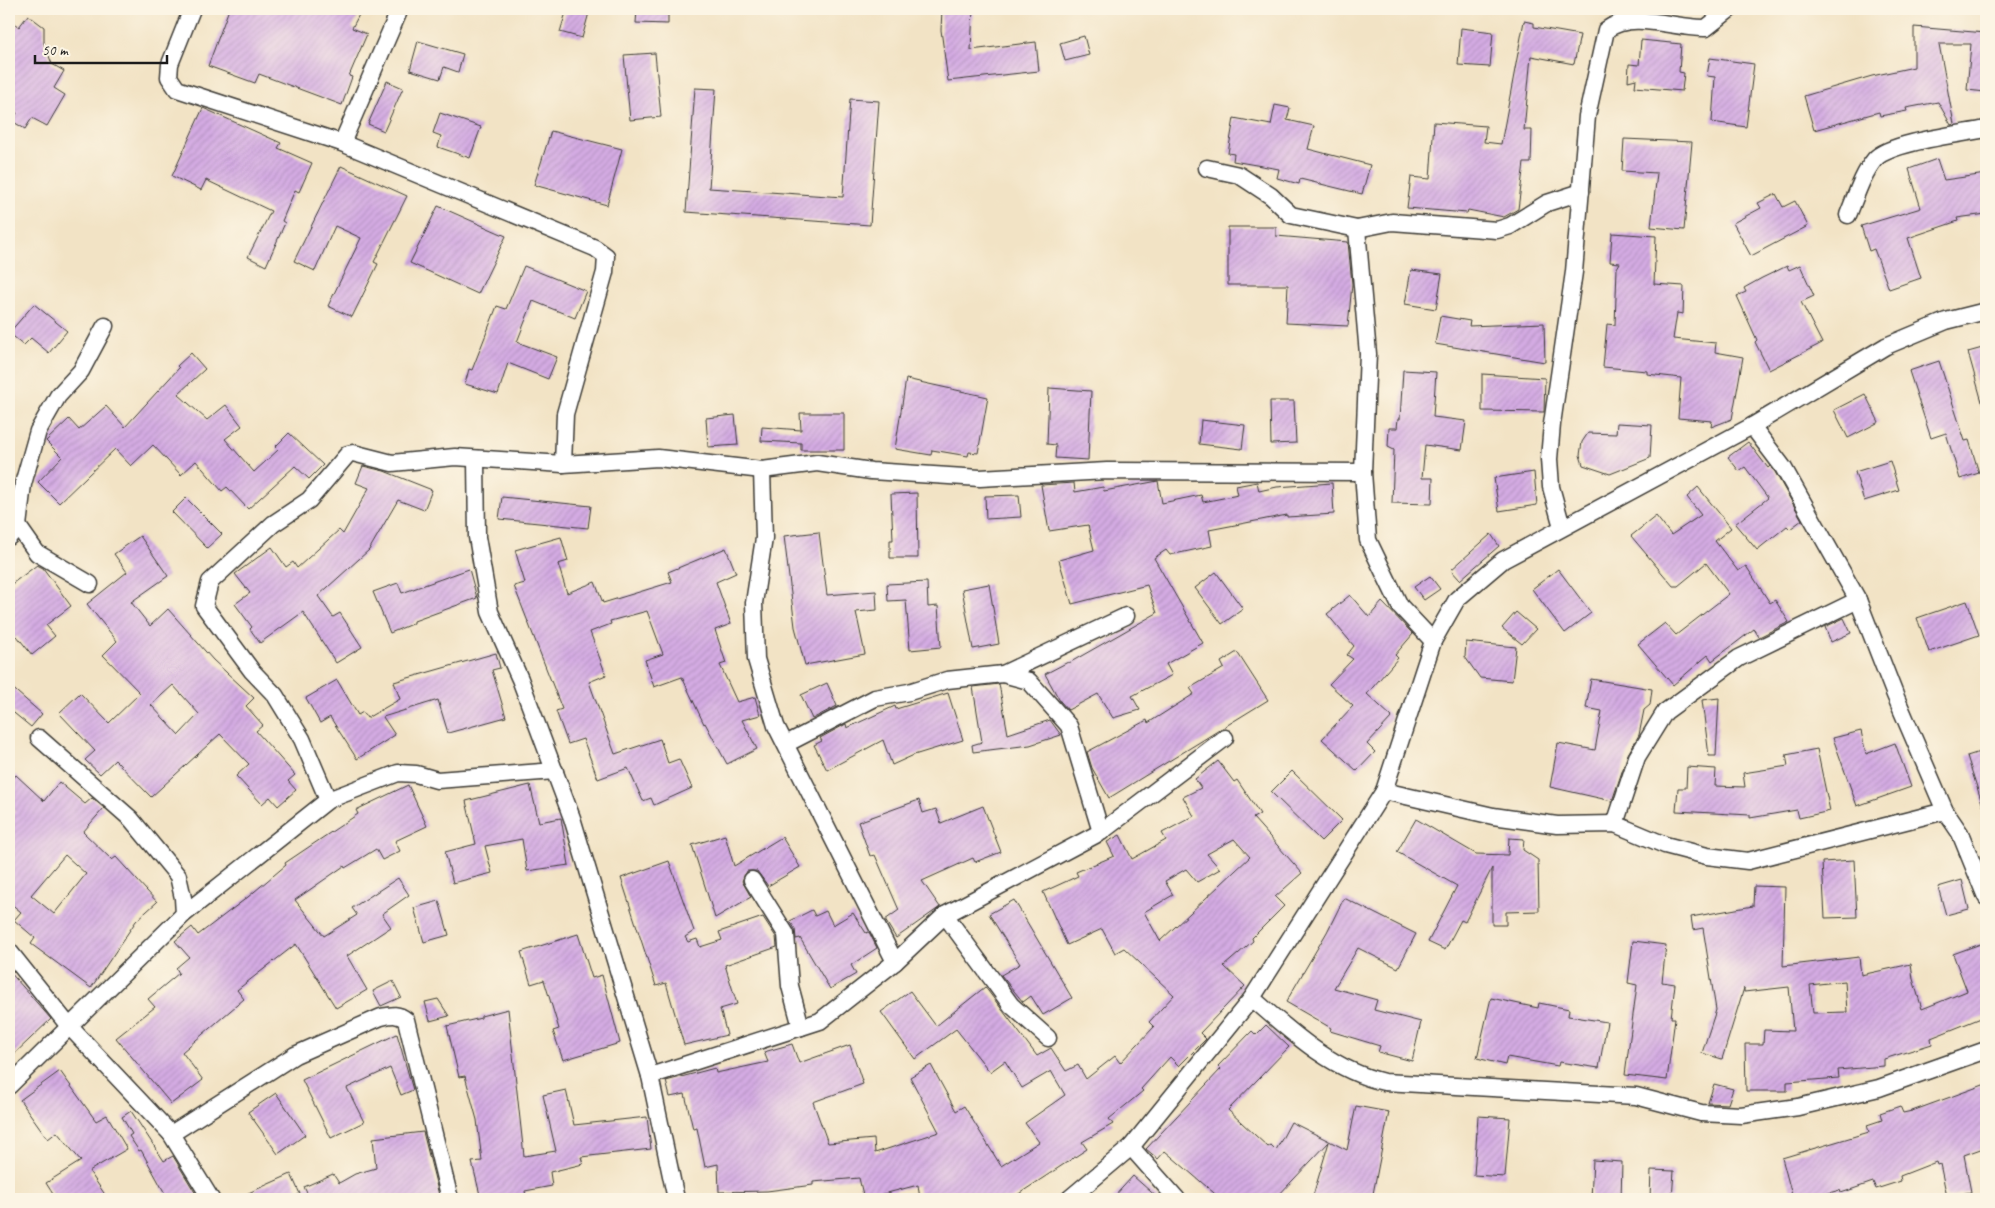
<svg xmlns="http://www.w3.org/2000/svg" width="1995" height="1208" viewBox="0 0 1995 1208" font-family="Caveat,sans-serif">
  <defs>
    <pattern id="building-hatch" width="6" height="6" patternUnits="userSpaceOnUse" patternTransform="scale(1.25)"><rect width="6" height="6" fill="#d4abe3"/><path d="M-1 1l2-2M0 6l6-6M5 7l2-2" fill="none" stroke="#b593c2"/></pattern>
  </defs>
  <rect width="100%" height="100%" fill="#fcf5e5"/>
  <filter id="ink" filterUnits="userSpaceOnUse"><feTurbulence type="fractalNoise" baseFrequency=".02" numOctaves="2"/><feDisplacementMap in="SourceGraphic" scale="10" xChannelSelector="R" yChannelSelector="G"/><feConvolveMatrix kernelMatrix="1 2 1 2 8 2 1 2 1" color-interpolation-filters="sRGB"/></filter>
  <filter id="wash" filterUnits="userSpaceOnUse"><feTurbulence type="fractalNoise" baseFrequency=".0096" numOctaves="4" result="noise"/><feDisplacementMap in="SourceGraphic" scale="20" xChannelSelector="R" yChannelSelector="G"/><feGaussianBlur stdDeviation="1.12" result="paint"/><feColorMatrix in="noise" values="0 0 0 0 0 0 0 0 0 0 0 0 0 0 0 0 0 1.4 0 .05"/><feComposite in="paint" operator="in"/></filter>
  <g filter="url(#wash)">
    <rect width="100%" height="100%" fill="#f2e3c5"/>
    <g id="blocks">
      <g fill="url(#building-hatch)" fill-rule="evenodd">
        <path d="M229,9H362L352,28L367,34L349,76L352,77L342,105L259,74L255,83L208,66Z"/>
        <path d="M567,9H590L582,38L560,32Z"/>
        <path d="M637,9H668V24L636,23Z"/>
        <path d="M942,9H973L971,50L1036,42L1039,71L948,81L941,30Z"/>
        <path d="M28,15L44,27V43L52,64L64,71L54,88L65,95L47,126L32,118L25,129L12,121L17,113L9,108V19L19,27Z"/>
        <path d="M1524,21L1534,23V27L1580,35L1574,64L1531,56L1524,130H1532L1531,163H1524L1518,209L1504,217L1468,210L1467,213L1407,208L1411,177L1430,179L1434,122L1486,126L1484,142L1501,144Z"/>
        <path d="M1914,27L1986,33V92L1967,90L1971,44H1939L1954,124L1951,125L1938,102L1906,108L1907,111L1880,116L1879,112L1814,130L1804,96L1872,76L1914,67Z"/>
        <path d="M1461,28L1493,32L1490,67L1458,65Z"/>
        <path d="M1084,36L1089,55L1065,61L1060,43Z"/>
        <path d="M1641,40L1681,44L1679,72L1684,73L1682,91L1635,87L1636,79L1628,81L1629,64L1639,65Z"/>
        <path d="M418,41L463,54L458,72L444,67L440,79L410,70Z"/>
        <path d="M655,53L661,117L630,120L624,55Z"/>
        <path d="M1710,58L1754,64L1746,127L1712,122L1715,77L1707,76Z"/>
        <path d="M387,81L403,88L384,131L368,124Z"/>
        <path d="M695,88L716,89L709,188L843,197L850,99L879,101L870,225L686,212Z"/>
        <path d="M1275,105L1290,108L1287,120L1314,126L1308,149L1370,165L1362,194L1300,179L1299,184L1277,178L1279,169L1233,161L1234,154L1228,153L1234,118L1271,125Z"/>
        <path d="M203,108L281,143L278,148L312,163L299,192L295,190L282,221L285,223L266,266L248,257L271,211L206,180L201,190L172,176Z"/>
        <path d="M440,113L481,127L470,158L438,147L441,136L433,133Z"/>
        <path d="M551,131L622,149L607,205L534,185Z"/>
        <path d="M1624,139L1692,142L1684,230L1651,227L1657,173L1622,171Z"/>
        <path d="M1937,159L1944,180L1986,174V214L1957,218L1958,221L1908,238L1921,278L1889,289L1874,249L1869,251L1861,226L1921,208L1909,169Z"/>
        <path d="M341,166L407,196L374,262L378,264L352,317L328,306L361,238L335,226L315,271L294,261Z"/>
        <path d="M1776,194L1783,207L1795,201L1808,226L1751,256L1733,223L1761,208L1758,203Z"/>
        <path d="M438,206L506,236L478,294L410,263Z"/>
        <path d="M1228,227H1276V236L1348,242L1352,284L1348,326L1286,323L1288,285H1228Z"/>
        <path d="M1612,233L1656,236L1654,284L1684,286L1683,314L1677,313L1673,339L1716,343L1715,352L1743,357L1732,419L1711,427L1712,421L1678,418L1681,378L1647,374V371L1603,367L1607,324L1615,325L1617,268L1620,263L1610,262Z"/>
        <path d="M1800,265L1814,296L1801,302L1822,343L1769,370L1755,342L1757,340L1737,296L1746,292L1744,288L1762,278L1787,266L1789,270Z"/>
        <path d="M524,266L586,291L575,318L533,301L517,342L557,357L548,379L508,363L498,394L465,384L469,369L472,370L497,306L506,309Z"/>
        <path d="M1411,270L1442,274L1436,309L1405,304Z"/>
        <path d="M34,304L67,331L49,353L31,338L24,345L9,333Z"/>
        <path d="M1440,316L1470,321L1469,326L1544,323L1545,362L1435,344Z"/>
        <path d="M1986,347V401L1982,402L1968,352Z"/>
        <path d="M191,353L205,369L178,394L207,420L226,405L242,426L225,439L254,472L278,450L275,447L289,433L323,465L309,479L295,466L248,509L227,487L222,491L196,461L181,475L153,445L131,466L115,449L59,503L38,482L62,457L46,441L69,419L79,430L106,406L125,427L179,368L177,366Z"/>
        <path d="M1939,361L1965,441L1969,440L1979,473L1960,479L1946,433L1931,438L1909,371Z"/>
        <path d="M1403,370L1436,372L1433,417L1466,421L1462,450L1425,445L1422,478H1433L1432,504L1392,503L1394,450L1388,447L1389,428H1397L1398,419H1400Z"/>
        <path d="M1482,374L1545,378L1544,412L1482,411Z"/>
        <path d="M906,379L988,397L978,453L969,452L968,456L932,450L931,455L895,449Z"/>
        <path d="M1049,388L1091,391L1088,460L1055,458L1056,445L1047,444Z"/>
        <path d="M1865,394L1879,422L1848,438L1834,410Z"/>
        <path d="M1270,401H1294L1296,443L1271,444Z"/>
        <path d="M800,413H844V450H801V443L761,441L762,427L801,430Z"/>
        <path d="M735,415L738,445L708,447L706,418Z"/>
        <path d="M1201,420L1245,425L1242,449L1199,444Z"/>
        <path d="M1617,423L1652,425L1650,458L1610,474L1583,465L1580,455L1582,442L1588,433L1616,434Z"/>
        <path d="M1748,442L1768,468L1770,466L1775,472L1802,520L1790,529L1787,526L1757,550L1735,524L1768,498L1745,467L1739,471L1728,457Z"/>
        <path d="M1890,461L1899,490L1864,501L1855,472Z"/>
        <path d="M363,466L384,471L432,490L424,510L398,500L369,550L318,596L333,617L340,613L362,647L336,663L303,612L260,643L250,629L252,627L235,604L250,593L235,574L272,547L286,567L293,562L297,568L339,530L343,534L369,488L356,483Z"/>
        <path d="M1534,472L1537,505L1499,511L1494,478Z"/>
        <path d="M1158,481L1162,503L1201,495L1203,502L1238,495L1236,486L1257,482L1259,491L1277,487L1332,483L1334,514L1287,517V515L1209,530L1212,546L1170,555L1166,550L1154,558L1203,643L1166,664L1172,675L1132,696L1140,710L1113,718L1098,694L1068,710L1060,701L1045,674L1068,662L1069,663L1157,613L1147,585L1072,604L1059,560L1094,550L1088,525L1049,531L1041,485L1074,483L1075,492L1103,487L1104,491Z"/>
        <path d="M1698,487L1731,528L1715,541L1738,571L1746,566L1770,603L1775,600L1789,622L1759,637L1754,629L1712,661L1708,655L1673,685L1638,644L1665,623L1676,635L1729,594L1706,563L1678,586H1673L1631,536L1656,516L1671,535L1701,515L1687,497Z"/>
        <path d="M917,493L918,558H890V540H893L891,494Z"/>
        <path d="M1019,495L1021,517L986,519L985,496Z"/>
        <path d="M502,497L591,506L588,528L499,519Z"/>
        <path d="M186,498L222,534L207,548L172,512Z"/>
        <path d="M819,532L827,595L876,591L877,610L856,612L865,654L805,665L795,627L784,536Z"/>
        <path d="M1491,534L1499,546L1460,580L1451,570Z"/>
        <path d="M140,536L168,576L131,602L150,626L168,609L213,660L254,698L246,706L263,725L256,731L295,775L288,781L296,790L278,806L270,797L262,804L236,776L249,764L220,734L151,797L115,760L100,774L85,760L95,751L59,713L80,693L109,723L140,693L103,655L117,641L87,604L127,572L114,554ZM173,685L199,714L179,735L151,705Z"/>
        <path d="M561,537L568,561L558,564L567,593L595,582L603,603L672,582L668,572L726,548L736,573L716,582L731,624L715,630L726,663L720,665L737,702L755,697L760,715L742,720L757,749L727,764L705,723L704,724L682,677L654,687L645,660L663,654L647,611L610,621L611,624L590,632L606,675L589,682L615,754L660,739L668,763L679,759L692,788L654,805L651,798L643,801L628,768L598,779L583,739L568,744L556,711L562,709L514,586L525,583L515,550Z"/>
        <path d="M37,565L43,568L71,606L46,625L55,636L32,655L17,636L9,643V586Z"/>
        <path d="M469,569L477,598L414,621V623L390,633L373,592L398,583L402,593Z"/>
        <path d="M1558,569L1591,613L1565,633L1532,589Z"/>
        <path d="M1216,572L1243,609L1222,624L1195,588Z"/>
        <path d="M1430,576L1440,589L1424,600L1414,587Z"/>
        <path d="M927,582L928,607L938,606L941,647L910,650L906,600L888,601L887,584Z"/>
        <path d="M989,584L999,644L973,649L962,589Z"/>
        <path d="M1350,595L1369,617L1382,602L1413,634L1395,655L1398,658L1367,694L1392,717L1367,744L1375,752L1357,771L1322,739L1353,706L1329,684L1353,659L1347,655L1354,646L1327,614Z"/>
        <path d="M1967,601L1979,635L1929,652L1917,618Z"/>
        <path d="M1516,612L1536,629L1522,644L1502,628Z"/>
        <path d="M1844,618L1851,633L1831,642L1825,627Z"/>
        <path d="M1466,642L1516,647L1512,681L1480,678L1465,657Z"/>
        <path d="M1237,652L1268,700L1109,798L1092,768L1087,752L1147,720L1148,723L1194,694L1190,688L1224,668L1221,662Z"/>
        <path d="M496,653L500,668L492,670L506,717L448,733L438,700L383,717L395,735L357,759L330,717L320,723L306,698L337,680L358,715L363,712L367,718L400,699L394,682Z"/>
        <path d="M1591,679L1652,689L1650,705L1644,710L1639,735L1628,754L1612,801L1550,787L1558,743L1595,750L1602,711L1586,708Z"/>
        <path d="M827,683L837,706L812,719L801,695Z"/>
        <path d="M999,684L1008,734L1050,720L1061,735L1030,745L973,752L972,745L982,742L973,687Z"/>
        <path d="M9,685L42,714L31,727L9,709Z"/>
        <path d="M948,693L963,740L914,755L892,765L883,740L827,770L814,745L822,741L820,738L846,724L847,728L895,706L896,709Z"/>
        <path d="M1719,698L1716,756H1709L1702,700Z"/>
        <path d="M1861,731L1866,754L1895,743L1911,787L1857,806L1833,738Z"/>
        <path d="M1817,749L1830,811L1799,818L1797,810L1750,818V815L1676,811L1678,788H1686L1687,767L1716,769L1715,786L1745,787L1743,773L1788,766L1786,755Z"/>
        <path d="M1986,750V805L1983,806L1967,756Z"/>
        <path d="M1218,761L1234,782L1237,780L1260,814L1253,818L1302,873L1275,897L1284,906L1252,938L1253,941L1224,966L1245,986L1200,1033L1206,1039L1179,1066L1170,1057L1141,1089L1143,1091L1109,1119L1113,1124L1082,1142L1087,1149L1011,1199H920L918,1185L864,1199L859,1178L813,1182V1185L767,1191L719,1192L718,1164L705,1167L697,1128L693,1129L685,1094L670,1097L666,1081L715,1068L716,1073L768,1062L764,1052L792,1044L799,1063L850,1045L863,1084L813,1102L828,1143L874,1139L875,1153L939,1132L910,1077L931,1065L956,1111L964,1106L1001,1166L1039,1142L1025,1123L1065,1095L1051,1071L1022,1088L1005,1061L990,1072L956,1029L915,1059L881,1012L910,991L936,1026L985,987L1037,1056L1051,1048L1066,1071L1078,1065L1086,1079L1115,1056L1120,1063L1154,1027L1149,1022L1174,995L1124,948L1115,953L1102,929L1067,945L1043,892L1078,876L1076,872L1114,856L1107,842L1120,835L1132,859L1166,840L1162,833L1194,816L1183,797L1201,788L1195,779ZM1234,839L1250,857L1160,941L1144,912L1173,895L1165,881L1186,869L1197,882L1220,869L1207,854Z"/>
        <path d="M1292,771L1342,820L1321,841L1271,792Z"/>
        <path d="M16,775L44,801L59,782L85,804L92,798L104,808L83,832L112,860L116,857L157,902L136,921L91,988L31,944L35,938L14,920L21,912L9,902V818L15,811L9,805V783ZM65,855L86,874L54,914L31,895Z"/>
        <path d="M408,785L427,826L395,841L400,851L382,860L376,849L345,868L344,866L295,900L324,936L357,915L352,908L398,878L409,895L382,914L391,927L347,956L367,990L336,1008L296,944L237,990L244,999L182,1052L203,1080L171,1104L116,1038L155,1007L148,999L179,973L176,968L189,957L175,941L192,927L198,935L248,897L286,865L285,863L358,814L356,810Z"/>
        <path d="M530,785L539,822L561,818L569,865L527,871L522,839L485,846L492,873L453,883L445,852L476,844L466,801Z"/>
        <path d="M919,800L923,813L936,809L941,823L983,806L1001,852L975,862L973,858L922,881L940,907L896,938L885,920L899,910L875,855L870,856L858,822Z"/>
        <path d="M1416,819L1476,854L1508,855L1509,838L1524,839L1523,850L1538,860L1539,911L1506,912V925H1492V868L1465,922L1461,920L1445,950L1428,942L1457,886L1397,852Z"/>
        <path d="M725,835L734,866L782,837L800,867L768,886L757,871H747L742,881L751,897L715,918L692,845Z"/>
        <path d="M1854,860L1857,917L1825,918L1822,862Z"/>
        <path d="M669,861L694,931L685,937L688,942L697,939L700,947L722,940L719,932L763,917L776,937L777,947L725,965L737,1004L720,1009L727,1035L684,1045L666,983L656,986L621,878Z"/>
        <path d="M1962,880L1969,909L1946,915L1938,887Z"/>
        <path d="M1754,886L1785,887L1783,966L1859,957L1861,975L1911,964L1913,979L1922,1009L1967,991L1953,954L1986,942V1016L1931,1038L1932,1044L1884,1059V1066L1838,1070L1839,1078L1787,1082V1091H1746L1745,1044H1763L1764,1030L1793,1031L1789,987L1744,992V988L1722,1059L1702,1053L1716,1010L1703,928L1693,930L1691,917L1753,906ZM1845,981L1847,1012L1813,1013L1810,985Z"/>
        <path d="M1344,898L1416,934L1398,968L1358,948L1334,988L1377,1000L1374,1010L1421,1022L1412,1061L1378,1052L1380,1046L1330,1031L1331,1028L1286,1002L1327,932Z"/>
        <path d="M1014,900L1072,998L1043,1015L1031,996L1023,1002L1001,975L1020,964L989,914Z"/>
        <path d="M439,901L449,935L424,942L414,908Z"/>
        <path d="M812,910L815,916L826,911L833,925L853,913L866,933L869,932L877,948L851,965L856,974L830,989L800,938L796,939L795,929L790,921Z"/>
        <path d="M578,934L592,978L602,975L620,1043L563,1060L553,1031L559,1029L544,980L531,984L521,952Z"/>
        <path d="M1633,941L1666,945L1662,982L1675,984L1671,1018H1675L1667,1080L1625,1075L1637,985L1628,983Z"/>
        <path d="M9,971L51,1019L9,1059Z"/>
        <path d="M393,981L401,997L381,1006L373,991Z"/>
        <path d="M1491,998L1538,1008L1539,1003L1569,1009L1568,1016L1607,1022L1599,1068L1559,1062L1558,1066L1507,1057L1505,1065L1477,1058Z"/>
        <path d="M438,999L449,1016L430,1021L425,1002Z"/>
        <path d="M508,1009L524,1156L556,1151L543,1095L566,1090L574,1125L647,1117L651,1149L581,1157L583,1164L550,1172L552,1186L525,1191L526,1196L514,1199H481L472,1162L482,1161L477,1120L465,1076L459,1077L447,1026L481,1018V1016Z"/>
        <path d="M1266,1025L1289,1047L1228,1110L1268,1147L1271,1145L1276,1150L1291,1122L1347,1150L1356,1106L1389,1112L1372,1199H1312L1329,1142L1275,1199H1221L1165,1151L1158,1159L1146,1149L1221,1069L1218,1066L1252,1031L1256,1035Z"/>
        <path d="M397,1034L413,1090L401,1095L390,1068L347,1088L364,1122L331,1138L302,1080Z"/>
        <path d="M60,1071L96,1121L107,1115L127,1149L89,1171L108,1199H56L46,1183L81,1161L57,1132L48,1139L20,1100Z"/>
        <path d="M1714,1084L1733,1089L1728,1104L1708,1103Z"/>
        <path d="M1986,1084V1147L1964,1155L1971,1192L1947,1197L1940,1164L1937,1165L1936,1162L1900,1176L1901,1181L1876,1189L1873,1182L1841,1193L1840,1190L1806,1199H1793L1782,1158L1869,1132L1867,1125L1882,1120L1880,1113L1900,1106L1903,1113L1912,1111Z"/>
        <path d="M276,1093L305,1135L278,1154L248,1112Z"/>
        <path d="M131,1111L164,1161L173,1156L199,1199H168L141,1150L139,1151L129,1136L132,1134L122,1117Z"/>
        <path d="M1478,1116L1510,1118L1505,1177L1474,1175Z"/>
        <path d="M423,1132L440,1199H310L304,1187L333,1174L339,1183L355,1174L376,1168L373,1138Z"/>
        <path d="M1593,1160L1622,1162L1621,1199H1591Z"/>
        <path d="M1651,1170L1674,1171L1672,1199H1650Z"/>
        <path d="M291,1174L300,1194L289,1199H235Z"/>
        <path d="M1133,1176L1159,1199H1112Z"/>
      </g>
    </g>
  </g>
  <g filter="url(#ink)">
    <use href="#blocks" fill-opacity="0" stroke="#3c3a35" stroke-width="1"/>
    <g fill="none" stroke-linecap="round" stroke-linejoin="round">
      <g stroke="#3c3a35" stroke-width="19">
        <g id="street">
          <path d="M192,9L170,64L169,77L177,89L342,143L595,248L606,256L605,272L565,414L563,464"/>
          <path d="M342,143L400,9"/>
          <path d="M1207,168L1239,175L1271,196L1291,215L1357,229L1392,222L1497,230L1510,226L1547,203L1581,192"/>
          <path d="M1848,215C1856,196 1862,175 1875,159C1890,142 1962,134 1986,129"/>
          <path d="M1357,229L1368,354L1363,472L1368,540L1400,606L1433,641"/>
          <path d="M1752,426L1783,467L1858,600L1895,695L1945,811L1960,833L1986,897"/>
          <path d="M476,460L477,537L490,612L520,679L572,818L650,1076L676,1199"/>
          <path d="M762,470L764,538L754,603L756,659L776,726L895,962"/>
          <path d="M18,526L37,553L90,584"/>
          <path d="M1562,527L1551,487L1549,459L1552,424L1574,272L1587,116L1606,30C1634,10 1673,29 1706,28L1730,9"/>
          <path d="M9,537L18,526L23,484L38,431L58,396L81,371L105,326"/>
          <path d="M1003,674L1029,681L1069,726L1101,832"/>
          <path d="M39,738L131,819L178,876L183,898L184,914"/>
          <path d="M786,744L875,698L909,692L947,680L1003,674L1126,616"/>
          <path d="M1384,791L1493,816L1557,825L1615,824L1665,845L1707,856L1748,861L1945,811"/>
          <path d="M328,800L302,739L275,695L252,671L204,606L210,582L273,524L309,500L348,454L353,453L392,463L455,457L563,464L658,458L762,470L817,463L871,471L980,478L1107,471L1363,472"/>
          <path d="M1615,824L1637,757L1665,712L1739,658L1858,600"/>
          <path d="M752,880L786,934L790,986L801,1027"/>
          <path d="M945,915L1011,1005L1048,1038"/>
          <path d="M9,951L68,1025L171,1134L211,1199"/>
          <path d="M1252,998C1291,1032 1333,1071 1384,1082L1636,1096L1701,1113L1741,1115L1798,1107L1879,1088L1986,1050"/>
          <path d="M650,1076L820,1021L895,962L945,915L1101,832L1225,738"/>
          <path d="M9,1086L184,914L328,800L398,773L416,774L437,780L555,771"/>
          <path d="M171,1134L295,1055L381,1017C391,1015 398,1013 406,1020L450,1199"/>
          <path d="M1131,1147L1177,1199"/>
          <path d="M1069,1199L1131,1147L1252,998L1384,791L1433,641L1457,599L1503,560L1752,426L1886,346L1946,321L1986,311"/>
        </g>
      </g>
      <use href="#street" stroke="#fff" stroke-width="16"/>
    </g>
  </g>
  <rect width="1995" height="1208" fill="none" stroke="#fcf5e5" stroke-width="30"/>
  <path d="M35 55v8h132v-8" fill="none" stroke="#1c1c1c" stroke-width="2.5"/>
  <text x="42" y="55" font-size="15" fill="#1c1c1c" stroke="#fcf5e5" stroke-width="4" paint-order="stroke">50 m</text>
</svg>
